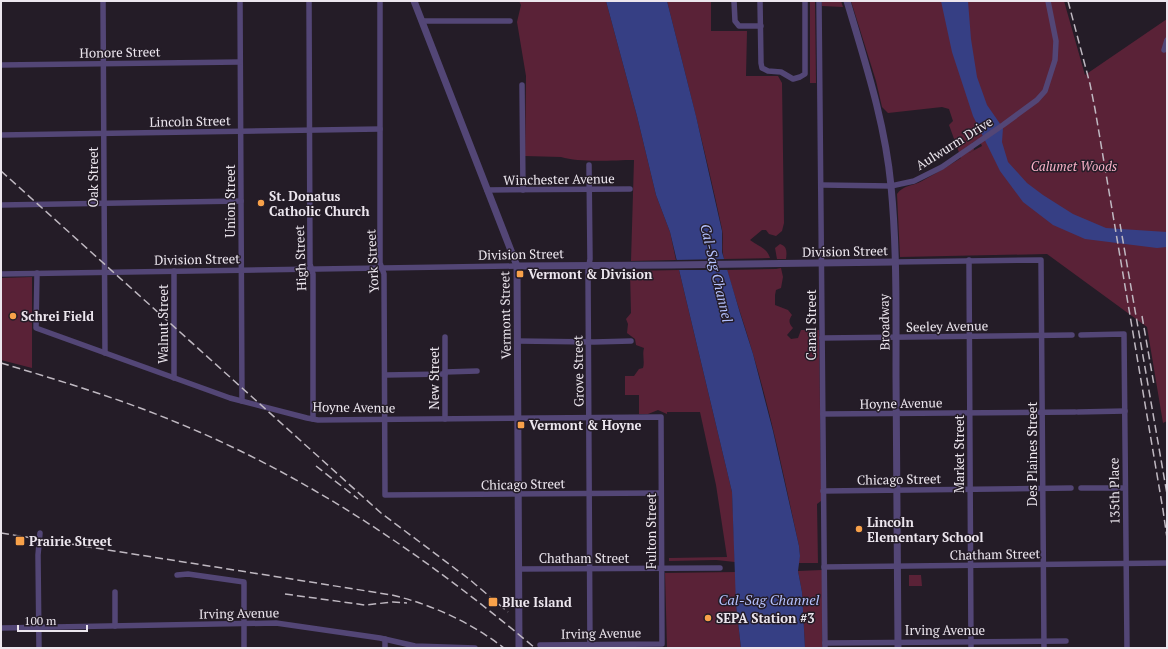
<svg xmlns="http://www.w3.org/2000/svg" width="1168" height="649" viewBox="0 0 1168 649" font-family="'PT Serif',serif">
  <rect width="100%" height="100%" fill="#241c27"/>
  <g fill="#5a2237" fill-rule="evenodd">
    <path d="M519,1H606L637,116L656,195L670,232L676,260L631,261L634,160C614,160 580,163 561,157L525,156L526,76L517,22L521,5Z"/>
    <path d="M667,1H711V31H747L746,76H778L782,83L784,223L782,231L776,236L769,234L766,230H762L750,240C758,246 767,248 770,258L724,259C721,249 724,239 722,229C706,153 686,77 667,1Z"/>
    <path d="M810,1H815L816,83H810Z"/>
    <path d="M822,1H841L843,7L822,6Z"/>
    <path d="M851,1H1064L1085,75L1167,19V421L1163,423L1147,327L1047,254L900,257L897,194C903,185 913,186 922,181C935,174 948,166 961,158L949,125L953,121L949,109L942,107L888,113L882,107L876,81ZM979,139L982,146L969,153L974,150L972,143Z"/>
    <path d="M780,244C787,246 787,252 786,259H777L775,248Z"/>
    <path d="M781,268L783,277L781,288L776,290L775,295V305L788,310L792,315C788,321 789,323 793,328L787,335L791,339L798,338L801,330H819L821,488V501L817,504L818,563H798L800,556L799,546C785,482 772,417 753,354C745,326 735,298 727,270L776,269Z"/>
    <path d="M679,270L732,492L735,562L716,560L669,561V558L727,557L716,485L700,412H667V414L658,410L648,414H639V395H625V376H634L639,369L643,368C645,361 642,355 644,348L636,345L635,339L627,333L628,324L626,319L631,313L630,271Z"/>
    <path d="M32,277V368L1,360V278Z"/>
    <path d="M822,570V648H805L802,592L798,571Z"/>
    <path d="M736,572V605L741,648H667L665,573Z"/>
    <path d="M909,575H921L922,586H909Z"/>
  </g>
  <g fill="#363f84">
    <path d="M606,1H667L696,116L722,231V252L740,313L753,354L773,431L799,546L800,556L798,571L802,592L805,648H741L736,605L732,492L670,232L656,195L637,116Z"/>
    <path d="M941,1H968L971,39L977,77L987,105L1003,128L1002,142L1008,162L1027,183L1043,195L1073,214L1106,228L1167,232V247L1157,248L1085,239L1053,225L1023,202L1000,171L973,116L952,52Z"/>
  </g>
  <path fill="#241c27" d="M727,259L729,270H677L674,260Z"/>
  <g fill="none" stroke-linecap="round" stroke-linejoin="round">
    <g stroke="#534676" stroke-width="5.5">
      <path d="M103,1L105,353"/>
      <path d="M240,1L242,401"/>
      <path d="M309,1L310,264L313,274V419"/>
      <path d="M380,1V263L384,274L385,495L661,493"/>
      <path d="M734,1L735,21L739,26H761"/>
      <path d="M760,1L761,63L762,68L768,71L781,72L793,79L800,77L805,74V1"/>
      <path d="M819,1L825,648"/>
      <path d="M423,21H510"/>
      <path d="M1164,50L1167,40"/>
      <path d="M1,65L240,62"/>
      <path d="M522,85L523,190"/>
      <path d="M1,135L380,129"/>
      <path d="M589,165L590,259L588,271L590,648"/>
      <path d="M822,185L891,186L914,181L942,167L1003,125L1037,100L1045,91L1055,60L1056,41L1048,1"/>
      <path d="M487,190L630,189"/>
      <path d="M1,205L241,201"/>
      <path d="M969,260L971,648"/>
      <path d="M895,262L1041,260L1044,648"/>
      <path d="M174,271V378"/>
      <path d="M37,273L36,328L230,398L307,418L318,420L661,417L662,644L540,645"/>
      <path d="M1,274L517,266"/>
      <path d="M1081,335L1124,334L1127,648"/>
      <path d="M822,338L1072,335"/>
      <path d="M517,341L594,342L631,341"/>
      <path d="M445,372L477,371"/>
      <path d="M385,375L445,374"/>
      <path d="M1078,412L1125,411"/>
      <path d="M823,414L1075,412"/>
      <path d="M445,419V337"/>
      <path d="M1081,488H1125"/>
      <path d="M823,491L1071,488"/>
      <path d="M824,567L1167,563"/>
      <path d="M519,569L720,568"/>
      <path d="M177,575L188,574L244,582V648"/>
      <path d="M115,592V626"/>
      <path d="M1,628L276,623L380,638L415,646L475,648"/>
      <path d="M385,639V648"/>
      <path d="M825,643L1066,641"/>
      <path d="M39,648L38,555L40,533"/>
    </g>
    <g stroke="#534676" stroke-width="7">
      <path d="M414,1L517,266L519,648"/>
      <path d="M847,1C865,62 885,122 891,186C897,248 896,313 896,376C897,466 898,557 898,648"/>
      <path d="M517,266L671,265L895,262"/>
    </g>
    <g stroke="#bfb8c1" stroke-width="1.5" stroke-dasharray="8 4" stroke-linecap="butt">
      <path d="M1068,1L1090,84L1095,109L1163,510L1167,538"/>
      <path d="M1,171L381,513L469,579L508,612"/>
      <path d="M1120,224L1167,494"/>
      <path d="M1142,316L1154,385"/>
      <path d="M1,363C61,381 121,399 178,423C310,477 427,557 535,648"/>
      <path d="M316,466L358,499"/>
      <path d="M1,533L392,595C433,605 470,622 504,648"/>
      <path d="M285,594L365,605L393,602L407,603"/>
    </g>
  </g>
  <g fill="#f8a14a" stroke="#241c27" stroke-width="1.5">
    <circle cx="261" cy="203" r="4"/>
    <rect x="516" y="270" width="8" height="8" rx="2"/>
    <circle cx="13" cy="316" r="4"/>
    <rect x="517" y="421" width="8" height="8" rx="2"/>
    <circle cx="859" cy="529" r="4"/>
    <rect x="15" y="536" width="10" height="10" rx="2"/>
    <rect x="488" y="597" width="10" height="10" rx="2"/>
    <circle cx="708" cy="618" r="4"/>
  </g>
  <g text-anchor="middle" dominant-baseline="central" stroke-width="3" stroke-linejoin="round" paint-order="stroke">
    <g font-size="13" fill="#ece6ee" stroke="#241c27">
      <text transform="translate(120 52) rotate(-1)">Honore Street</text>
      <text transform="translate(190 121) rotate(-1)">Lincoln Street</text>
      <text transform="translate(954 143) rotate(-32)">Aulwurm Drive</text>
      <text transform="translate(93 177) rotate(-90)">Oak Street</text>
      <text transform="translate(559 179) rotate(-1)">Winchester Avenue</text>
      <text transform="translate(230 201) rotate(-90)">Union Street</text>
      <text transform="translate(845 251) rotate(-1)">Division Street</text>
      <text transform="translate(521 254) rotate(-1)">Division Street</text>
      <text transform="translate(300 258) rotate(-92)">High Street</text>
      <text transform="translate(197 259) rotate(-1)">Division Street</text>
      <text transform="translate(372 261) rotate(-93)">York Street</text>
      <text transform="translate(505 315) rotate(-91)">Vermont Street</text>
      <text transform="translate(884 322) rotate(-91)">Broadway</text>
      <text transform="translate(163 324) rotate(-90)">Walnut Street</text>
      <text transform="translate(811 325) rotate(-90)">Canal Street</text>
      <text transform="translate(947 326) rotate(-1)">Seeley Avenue</text>
      <text transform="translate(578 371) rotate(-91)">Grove Street</text>
      <text transform="translate(434 378) rotate(-90)">New Street</text>
      <text transform="translate(901 403) rotate(-1)">Hoyne Avenue</text>
      <text transform="translate(354 407) rotate(1)">Hoyne Avenue</text>
      <text transform="translate(959 454) rotate(-90)">Market Street</text>
      <text transform="translate(1032 454) rotate(-90)">Des Plaines Street</text>
      <text transform="translate(899 479) rotate(-1)">Chicago Street</text>
      <text transform="translate(523 484) rotate(-1)">Chicago Street</text>
      <text transform="translate(1114 491) rotate(-91)">135th Place</text>
      <text transform="translate(651 531) rotate(-90)">Fulton Street</text>
      <text transform="translate(995 554) rotate(-1)">Chatham Street</text>
      <text x="584" y="558">Chatham Street</text>
      <text transform="translate(239 613) rotate(-1)">Irving Avenue</text>
      <text x="945" y="630">Irving Avenue</text>
      <text transform="translate(601 633) rotate(-1)">Irving Avenue</text>
    </g>
    <g font-size="13" font-style="italic" fill="#f9b2c8" stroke="#241c27">
      <text x="1074" y="166">Calumet Woods</text>
    </g>
    <g font-size="13" font-weight="bold" fill="#ece6ee" stroke="#241c27" text-anchor="start">
      <text x="269" y="196">St. Donatus<tspan x="269" dy="15">Catholic Church</tspan></text>
      <text x="528" y="274">Vermont &amp; Division</text>
      <text x="21" y="316">Schrei Field</text>
      <text x="529" y="425">Vermont &amp; Hoyne</text>
      <text x="867" y="522">Lincoln<tspan x="867" dy="15">Elementary School</tspan></text>
      <text x="29" y="541">Prairie Street</text>
      <text x="502" y="602">Blue Island</text>
      <text x="716" y="618">SEPA Station #3</text>
    </g>
    <g font-size="14" font-style="italic" fill="#b4c1fe" stroke="#241c27">
      <text transform="translate(717 273) rotate(77)">Cal-Sag Channel</text>
      <text x="769" y="599">Cal-Sag Channel</text>
    </g>
  </g>
  <rect width="1168" height="649" fill="none" stroke="#ece6ee" stroke-width="4"/>
  <path d="M18 625v6h69v-6" fill="none" stroke="#ece6ee" stroke-width="2"/>
  <text x="24" y="625" font-size="12" fill="#ece6ee" stroke="#241c27" stroke-width="3" paint-order="stroke">100 m</text>
</svg>
